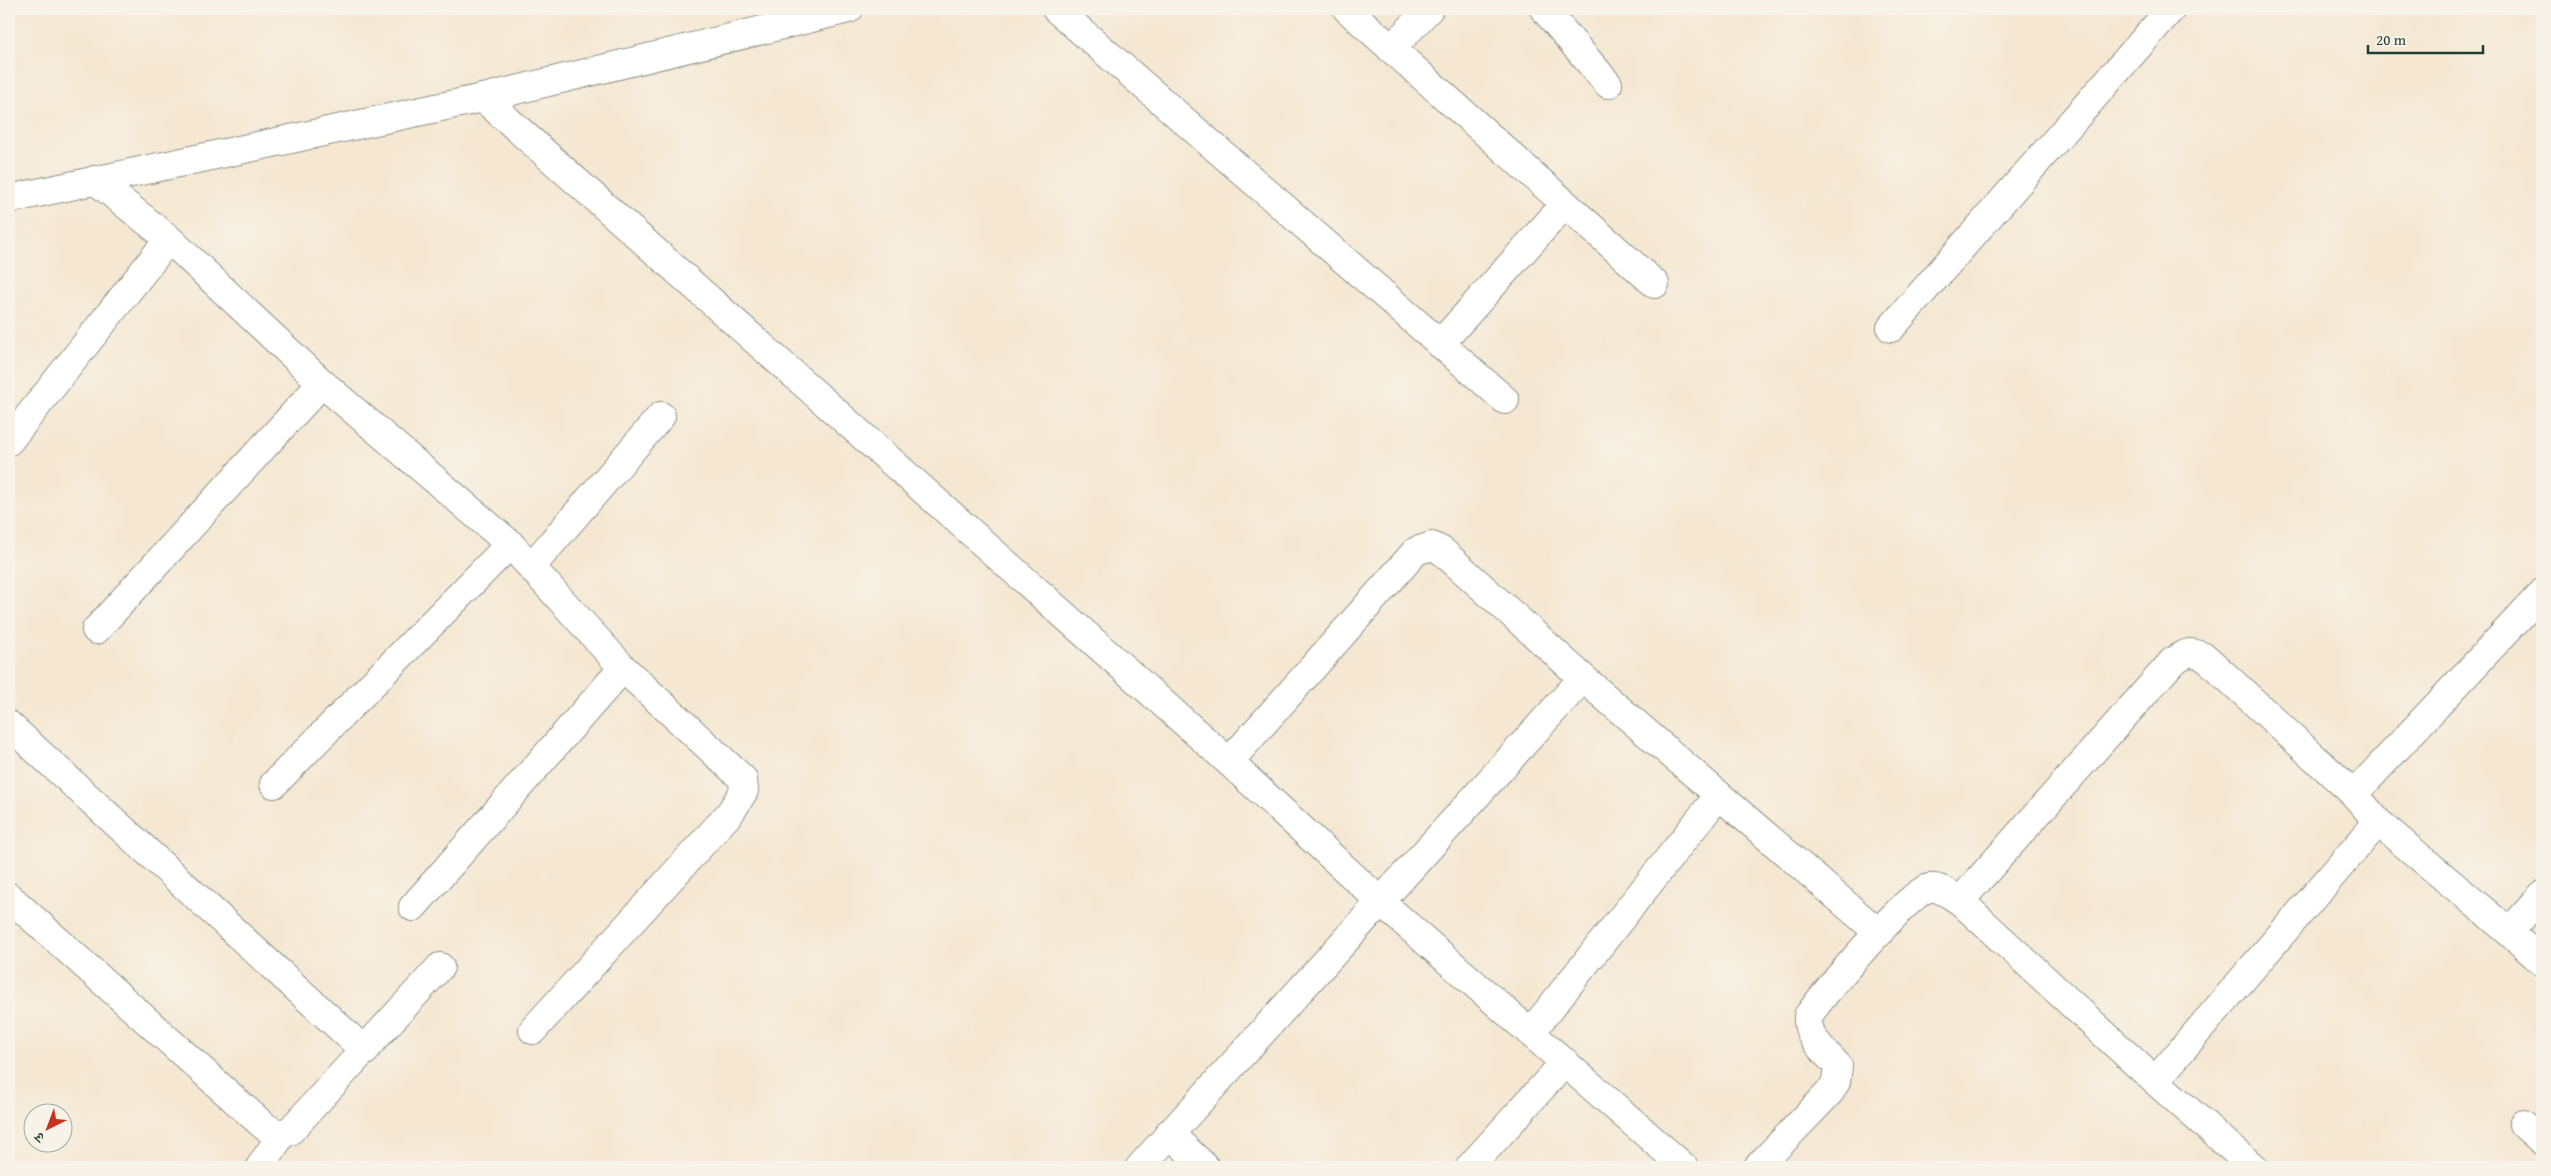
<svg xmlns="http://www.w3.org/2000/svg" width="2551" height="1176" viewBox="0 0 2551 1176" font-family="'Gentium Book Plus','Noto Serif Devanagari',serif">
  <rect width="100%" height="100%" fill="#f7f3e8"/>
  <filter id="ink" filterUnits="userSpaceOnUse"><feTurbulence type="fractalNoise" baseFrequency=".02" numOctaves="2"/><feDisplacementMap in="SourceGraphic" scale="10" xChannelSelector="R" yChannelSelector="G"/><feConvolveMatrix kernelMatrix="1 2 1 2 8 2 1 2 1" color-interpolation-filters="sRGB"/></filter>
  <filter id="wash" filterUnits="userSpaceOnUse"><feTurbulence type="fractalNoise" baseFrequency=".0096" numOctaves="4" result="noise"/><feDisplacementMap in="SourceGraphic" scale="20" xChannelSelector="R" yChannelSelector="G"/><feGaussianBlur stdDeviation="1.12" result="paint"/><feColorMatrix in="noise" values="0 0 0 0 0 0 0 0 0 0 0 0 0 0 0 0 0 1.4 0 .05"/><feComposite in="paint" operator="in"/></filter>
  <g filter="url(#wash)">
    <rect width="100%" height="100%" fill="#f5e7d2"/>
  </g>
  <g filter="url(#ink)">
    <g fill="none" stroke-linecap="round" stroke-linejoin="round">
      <g stroke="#8a9283" stroke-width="30">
        <g id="minor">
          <path d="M1056,9L1505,400"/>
          <path d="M1347,9L1655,284"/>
          <path d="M1544,9L1608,84"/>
          <path d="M1391,49L1429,9"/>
          <path d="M483,98L1229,762L1382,903L1684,1167"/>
          <path d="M95,180L169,239L322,383L510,544L623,668L743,779L744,791L730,813L533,1030"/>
          <path d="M9,199L483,98L849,9"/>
          <path d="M1891,328L2171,9"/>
          <path d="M1440,344L1565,204"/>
          <path d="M9,441L169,239"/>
          <path d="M531,567L661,416"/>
          <path d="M96,630L322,383"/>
          <path d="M9,725L365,1051"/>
          <path d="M1229,762L1416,551L1432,546L1442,551L1583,678L1879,933"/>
          <path d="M274,784L510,544"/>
          <path d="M2354,794L2542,593"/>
          <path d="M9,897L264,1126C274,1132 279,1135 290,1131L440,967"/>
          <path d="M1960,901L2173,661C2187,652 2190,650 2206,658L2354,794L2378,822L2509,932L2542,962"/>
          <path d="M413,907L623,668"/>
          <path d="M2509,932L2542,895"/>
          <path d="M1531,1032L1719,795"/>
          <path d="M2155,1081L2378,822"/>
          <path d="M2523,1124L2542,1141"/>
          <path d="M1169,1133L1205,1167"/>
          <path d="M260,1167L282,1134"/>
          <path d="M1140,1167L1583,678"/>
          <path d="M1470,1167L1565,1062"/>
          <path d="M1758,1167L1830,1092L1836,1082L1838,1066C1825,1051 1806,1038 1808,1016C1823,995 1909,891 1929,888C1940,886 1951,896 1960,901L2155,1081L2253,1167"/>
        </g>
      </g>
      <use href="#minor" stroke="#fff" stroke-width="28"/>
    </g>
  </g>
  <rect width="2551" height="1176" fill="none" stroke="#f7f3e8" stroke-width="30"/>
  <g transform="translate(48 1128) rotate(222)"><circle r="24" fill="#f7f3e8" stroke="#a1aaa0"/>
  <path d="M0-4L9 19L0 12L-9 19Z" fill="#c8321e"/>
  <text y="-8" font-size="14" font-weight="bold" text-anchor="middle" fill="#1f3d34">उ</text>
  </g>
  <path d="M2368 45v8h115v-8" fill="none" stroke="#1f3d34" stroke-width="2.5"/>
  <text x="2376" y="45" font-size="15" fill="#1f3d34" stroke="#f7f3e8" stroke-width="4" paint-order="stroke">20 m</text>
</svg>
